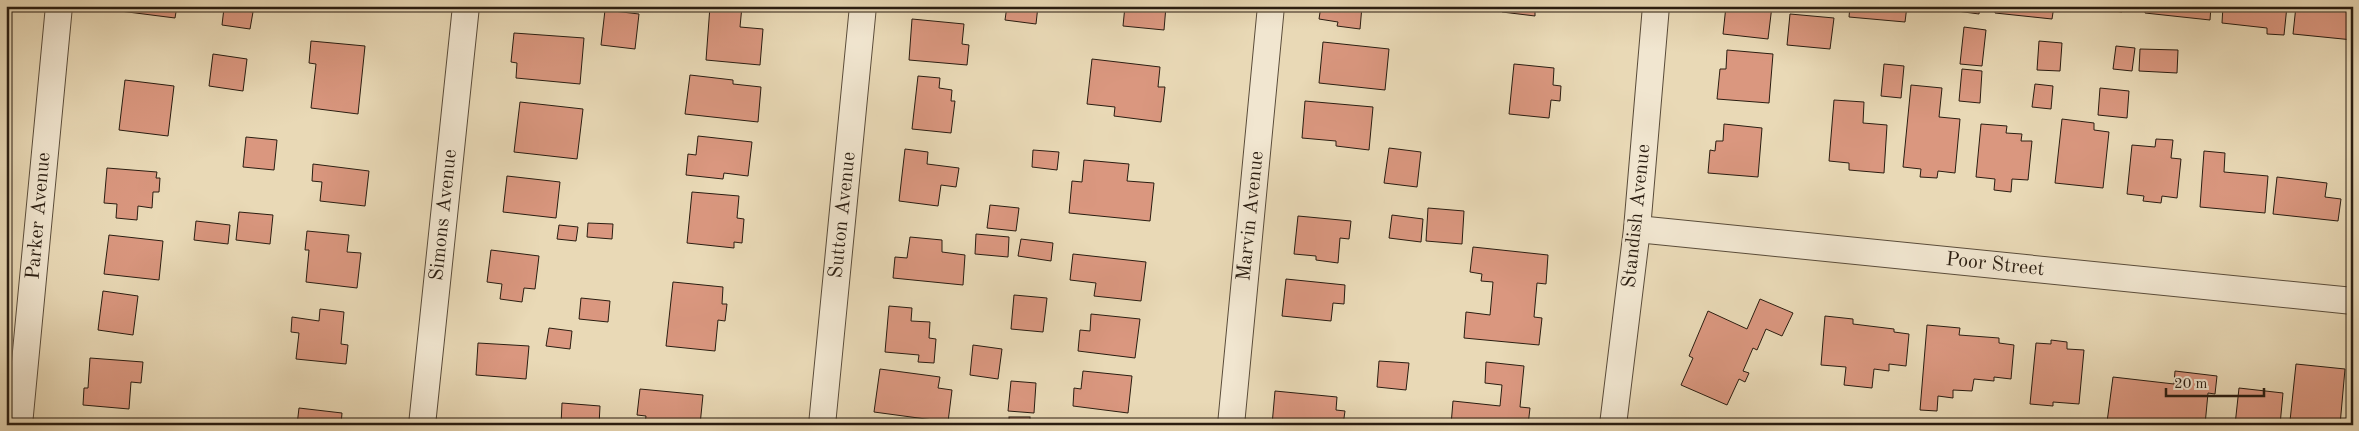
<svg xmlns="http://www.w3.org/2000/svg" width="2359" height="431" viewBox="0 0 2359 431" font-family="'Old Standard TT',serif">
  <rect width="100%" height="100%" fill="#e9d9b6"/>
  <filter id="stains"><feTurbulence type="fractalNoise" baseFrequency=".004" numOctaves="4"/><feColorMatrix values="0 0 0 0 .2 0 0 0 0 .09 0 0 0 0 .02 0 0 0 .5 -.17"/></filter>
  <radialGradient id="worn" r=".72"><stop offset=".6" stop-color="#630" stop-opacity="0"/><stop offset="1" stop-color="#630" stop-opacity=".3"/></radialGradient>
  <g fill="#da977f" stroke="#2a1d11">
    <path d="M121,6H177L175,18L120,11Z"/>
    <path d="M710,6H742L740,27L763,29L760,65L706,60Z"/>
    <path d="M1007,6H1038L1036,24L1005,20Z"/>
    <path d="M1125,6H1166L1164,30L1123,26Z"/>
    <path d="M1321,6H1362L1360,29L1337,26L1338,22L1319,19Z"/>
    <path d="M1503,6H1535V16L1502,12Z"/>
    <path d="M1726,6H1772L1768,39L1723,34Z"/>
    <path d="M1850,6H1907L1905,22L1849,17Z"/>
    <path d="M1919,6H1980L1979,14Z"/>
    <path d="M1995,6H2054L2052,19L1995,13Z"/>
    <path d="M2072,6H2123L2122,12Z"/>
    <path d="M2145,6H2211L2210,20L2145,13Z"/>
    <path d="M2223,6H2287L2284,35L2267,34V28L2222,23Z"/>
    <path d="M2296,6H2353V40L2293,34Z"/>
    <path d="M224,8L253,12L250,29L222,25Z"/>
    <path d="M605,10L639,14L635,49L601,45Z"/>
    <path d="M1790,14L1834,18L1830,49L1787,45Z"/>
    <path d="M912,19L964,24L962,44L969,45L967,65L909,60Z"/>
    <path d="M1964,27L1986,30L1982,66L1960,64Z"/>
    <path d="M514,33L584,38L580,84L516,78L517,63L511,62Z"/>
    <path d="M311,41L365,46L358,114L311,108L316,64L309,63Z"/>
    <path d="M2039,41L2062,43L2060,71L2037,70Z"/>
    <path d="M1323,42L1389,49L1385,90L1319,83Z"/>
    <path d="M2116,46L2135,48L2132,71L2113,69Z"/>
    <path d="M2140,49L2178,50L2177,73L2139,71Z"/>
    <path d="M1727,50L1773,54L1769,103L1717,99L1720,69H1726Z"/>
    <path d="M213,54L247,59L243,91L209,86Z"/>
    <path d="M1092,59L1160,67L1158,87H1165L1161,122L1114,116L1115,107L1087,104Z"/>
    <path d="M1514,64L1554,68L1553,85L1561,86L1560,101L1551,100L1549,118L1509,114Z"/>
    <path d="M1884,64L1904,66L1901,98L1881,96Z"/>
    <path d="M1962,69L1982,71L1980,103L1959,101Z"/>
    <path d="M690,75L733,80V84L761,87L758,122L685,114Z"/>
    <path d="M918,76L940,78L939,88L952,90L951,101H955L951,133L912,129Z"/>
    <path d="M125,80L174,86L168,136L119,130Z"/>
    <path d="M2035,84L2053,86L2051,109L2032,107Z"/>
    <path d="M1911,85L1942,88L1939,117L1960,119L1955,173L1938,171L1937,178L1920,177L1921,169L1903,167Z"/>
    <path d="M2100,88L2129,91L2127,118L2098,115Z"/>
    <path d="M1834,100L1864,102L1863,123L1887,125L1884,173L1849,170V163L1829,161Z"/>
    <path d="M1305,101L1373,107L1369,150L1336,146V141L1302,138Z"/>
    <path d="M520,102L583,109L577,159L514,152Z"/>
    <path d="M2062,119L2094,123V130L2109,132L2103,188L2055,183Z"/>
    <path d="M1724,124L1762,128L1758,177L1708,173L1710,150L1715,151L1716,141H1723Z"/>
    <path d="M1981,124L2007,126L2006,133L2022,134L2021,141H2032L2028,180L2012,179L2011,192L1994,190L1995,179L1976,177Z"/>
    <path d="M698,136L752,142L748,176L724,173L723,179L686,175L688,154L696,155Z"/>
    <path d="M246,137L277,140L274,170L243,167Z"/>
    <path d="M2156,139L2173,140L2171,158L2181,159L2177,198L2162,196L2161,203L2143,201L2144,196L2127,194L2132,145L2155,147Z"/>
    <path d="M1389,148L1421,152L1417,187L1384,183Z"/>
    <path d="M905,149L928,152L927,164L959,168L956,187L941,185L938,206L899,201Z"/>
    <path d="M1033,150L1059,152L1057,170L1032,167Z"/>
    <path d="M2204,151L2225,153L2224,172L2268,176L2265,213L2200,207Z"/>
    <path d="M1084,160L1129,164L1127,181L1154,183L1150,221L1069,213L1072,181L1082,182Z"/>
    <path d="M313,164L369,171L365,206L320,201L322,182L312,181Z"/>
    <path d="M107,168L157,172L156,178H160L159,192H153L152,208L138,206L137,220L116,218L117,204L104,203Z"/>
    <path d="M507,176L560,182L556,218L503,212Z"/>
    <path d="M2277,177L2327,183L2325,197L2341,199L2338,221L2273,214Z"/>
    <path d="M2352,183H2353V224H2348Z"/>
    <path d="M692,192L739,196L737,218L744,219L742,243L734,242V248L687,243Z"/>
    <path d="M990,205L1019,208L1016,231L987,228Z"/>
    <path d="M1428,208L1464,211L1462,244L1426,241Z"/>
    <path d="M239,212L273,215L270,244L236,240Z"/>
    <path d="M1392,215L1423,219L1421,242L1389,238Z"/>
    <path d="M1298,216L1351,221L1349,239L1340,238L1338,263L1316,260V256L1294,254Z"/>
    <path d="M196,221L230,225L228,244L194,240Z"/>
    <path d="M588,223L613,224L612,239L587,237Z"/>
    <path d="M559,225L578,227L576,241L557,239Z"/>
    <path d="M307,231L349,235L347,252L361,253L357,288L306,282L309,250H305Z"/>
    <path d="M976,234L1009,237L1008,257L975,254Z"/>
    <path d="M109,235L163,241L159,280L104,274Z"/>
    <path d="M910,237L942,240V252L965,255L963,285L893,278L895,257L907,258Z"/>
    <path d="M1021,239L1053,243L1051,261L1018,256Z"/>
    <path d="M1473,247L1548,255L1546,284L1537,283L1534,317L1542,318L1539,345L1464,338L1466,312L1490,315L1493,282L1481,281L1482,274L1470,272Z"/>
    <path d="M491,250L539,256L535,289L524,288L522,302L500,299L502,284L487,282Z"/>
    <path d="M1073,254L1146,262L1141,301L1094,296L1096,283L1070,280Z"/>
    <path d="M1286,279L1345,285L1344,304L1333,303L1331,321L1282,316Z"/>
    <path d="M673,282L723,287L722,304H727L725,321L718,320L715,351L666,346Z"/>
    <path d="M103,291L138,296L133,335L98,330Z"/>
    <path d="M1014,295L1047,298L1043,332L1011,329Z"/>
    <path d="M581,298L610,301L608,322L579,319Z"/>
    <path d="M1760,299L1793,313L1782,336L1766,329L1757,350L1753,348L1743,371L1749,373L1745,382L1739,379L1727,405L1681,385L1693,358L1689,356L1708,311L1747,329Z"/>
    <path d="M889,306L912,308L911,321L930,322L929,338L936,339L934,363L918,362L919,355L885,352Z"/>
    <path d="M320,309L344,312L341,344L348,345L346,364L296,359L299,333L291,332L292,317L319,321Z"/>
    <path d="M1091,314L1140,319L1135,358L1078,351L1080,330L1090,331Z"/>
    <path d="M1825,316L1853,319V324L1894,329V332L1909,334L1906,366L1889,364V371L1874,369L1872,388L1844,385L1846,367L1821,365Z"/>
    <path d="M1927,325L1960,328L1959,335L1999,338V343L2014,345L2011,379L1994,377V381L1974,379L1972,391L1953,390V398L1938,396L1937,411L1920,410Z"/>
    <path d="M549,328L572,331L570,349L546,346Z"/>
    <path d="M2051,340L2067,342V349L2084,350L2079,404L2053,402V406L2030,404L2036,343L2051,344Z"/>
    <path d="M478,343L529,346L526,379L476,375Z"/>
    <path d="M973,345L1002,349L998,379L970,375Z"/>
    <path d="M90,358L143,362L141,383L131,382L129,409L83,405L84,388H88Z"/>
    <path d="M1379,361L1409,363L1406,390L1377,387Z"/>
    <path d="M1486,362L1524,366L1520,407L1530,408L1528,425H1451L1453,401L1500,406L1502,385L1485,383Z"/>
    <path d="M2296,364L2345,369L2340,425L2290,421Z"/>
    <path d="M880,369L940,377L938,388L952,390L948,422L874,412Z"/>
    <path d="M1083,371L1132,376L1128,413L1073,406L1074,388L1081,389Z"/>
    <path d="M2175,371L2217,376L2215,394L2208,393L2205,425H2123L2107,422L2113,377L2174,384Z"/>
    <path d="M1011,381L1036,383L1034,413L1008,411Z"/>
    <path d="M2239,388L2283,393L2280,425H2235Z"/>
    <path d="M640,389L703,395L700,425H645L646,416L637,415Z"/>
    <path d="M1275,391L1337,397L1336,410L1345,411L1343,425H1272Z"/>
    <path d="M562,403L600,406L599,425H561Z"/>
    <path d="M299,408L342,413L341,425H297Z"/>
    <rect x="1009" y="417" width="21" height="8"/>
    <path d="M2074,421L2094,423L2093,425H2074Z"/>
  </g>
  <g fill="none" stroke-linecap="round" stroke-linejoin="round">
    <g stroke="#5a4c3a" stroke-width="28">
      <g id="street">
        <path d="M1637,229L2353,301"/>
        <path d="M19,425L59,6"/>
        <path d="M422,425L466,6"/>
        <path d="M822,425L863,6"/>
        <path d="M1231,425L1271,6"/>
        <path d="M1613,425L1637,229L1656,6"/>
      </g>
    </g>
    <use href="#street" stroke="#f1e6d0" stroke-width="26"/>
  </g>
  <g text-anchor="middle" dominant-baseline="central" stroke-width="5" stroke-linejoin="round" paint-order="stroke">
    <g font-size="20" fill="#2a1d11" stroke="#f1e6d0">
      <text transform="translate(444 215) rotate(-84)">Simons Avenue</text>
      <text transform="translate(843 215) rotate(-84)">Sutton Avenue</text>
      <text transform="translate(39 216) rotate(-85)">Parker Avenue</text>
      <text transform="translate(1251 216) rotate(-84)">Marvin Avenue</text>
      <text transform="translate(1637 216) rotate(-84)">Standish Avenue</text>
      <text transform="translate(1995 265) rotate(6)">Poor Street</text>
    </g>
  </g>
  <rect width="2359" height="431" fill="none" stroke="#e9d9b6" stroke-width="25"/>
  <rect x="8" y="8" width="2344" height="416" fill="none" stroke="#2a1d11" stroke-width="2.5"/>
  <rect x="12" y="12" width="2334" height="406" fill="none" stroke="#2a1d11"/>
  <path d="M2166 388v8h98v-8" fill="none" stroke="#2a1d11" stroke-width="2.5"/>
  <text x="2174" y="388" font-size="15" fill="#2a1d11" stroke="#f1e6d0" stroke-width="4" paint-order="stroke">20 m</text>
  <rect width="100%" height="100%" filter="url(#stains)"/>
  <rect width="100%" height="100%" fill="url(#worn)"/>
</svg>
